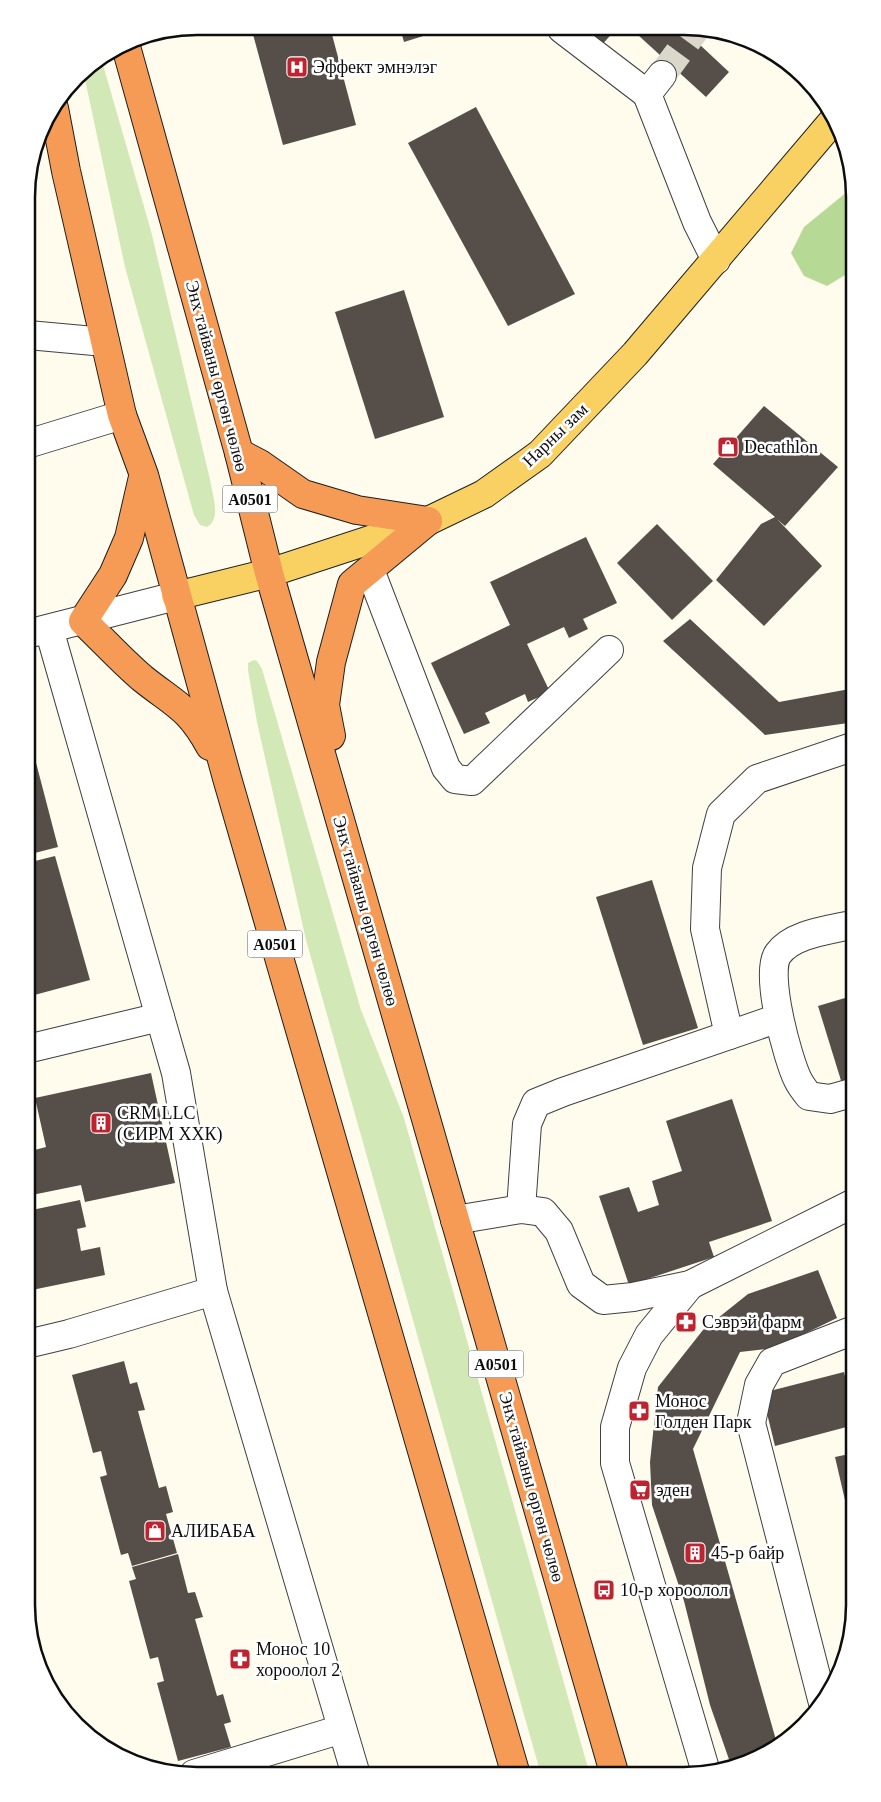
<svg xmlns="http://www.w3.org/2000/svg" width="881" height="1802" viewBox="0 0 881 1802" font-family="'Times New Roman',serif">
  <rect width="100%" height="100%" fill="#fffbed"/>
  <g fill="#d2e9b7">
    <path d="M101,58L151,231L211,484C213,498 221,519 207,527L200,525L194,515L125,267L83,70Z"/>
    <path d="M254,660L257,661L262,669L361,1010L404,1118L590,1775H541L306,940L257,722L248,670V663Z"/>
  </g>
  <path fill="#b6da96" d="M853,187L855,269L827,286L804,276L791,253L804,227Z"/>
  <g fill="#564e49">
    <path d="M251,27H330L356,125L283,145Z"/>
    <path d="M400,28H449L404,42Z"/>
    <path d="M579,29H616L600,47Z"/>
    <path d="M643,29H683L729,72L706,97L638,35Z"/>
    <path d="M476,107L575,294L508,326L408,143Z"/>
    <path d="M404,290L444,417L375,439L335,312Z"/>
    <path d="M764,406L838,467L785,526L777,519L822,566L764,626L716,580L761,524L775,517L713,464Z"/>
    <path d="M657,524L713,581L672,620L617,563Z"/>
    <path d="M586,537L617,603L583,619L588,629L569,638L564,627L527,644L550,692L528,702L525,694L485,713L490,723L464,734L431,663L510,625L490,582Z"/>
    <path d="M690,619L779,702L855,688V722L765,735L663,641Z"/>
    <path d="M27,728L58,847L27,855Z"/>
    <path d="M55,856L90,980L27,997V863Z"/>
    <path d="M652,880L698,1028L643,1045L596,897Z"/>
    <path d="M855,995V1084L843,1087L818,1006Z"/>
    <path d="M151,1073L175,1183L85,1202L81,1185L27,1196V1152L46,1147L35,1098Z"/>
    <path d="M732,1099L772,1221L709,1242L714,1257L629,1285L599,1196L629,1187L638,1212L659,1205L652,1181L682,1171L666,1121Z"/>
    <path d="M80,1200L86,1227L77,1229L81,1251L100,1247L105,1275L27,1291V1211Z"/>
    <path d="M818,1270L837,1318L775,1348L740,1352L693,1449L778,1747L732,1768L710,1705L684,1601L652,1505L650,1462L658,1387L703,1330L748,1294Z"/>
    <path d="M124,1361L130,1384L137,1382L145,1410L138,1411L159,1488L166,1486L173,1512L166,1514L177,1553L132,1566L128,1553L121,1555L100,1477L107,1475L101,1451L93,1453L72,1375Z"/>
    <path d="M844,1372L854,1414V1425L775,1446L762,1393Z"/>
    <path d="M854,1453V1511L848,1513L835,1457Z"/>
    <path d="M178,1554L188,1593L195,1592L203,1617L195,1619L217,1696L223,1694L231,1722L224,1724L231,1747L178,1761L157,1683L164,1681L158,1657L150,1659L129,1581L136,1579L132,1567Z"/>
  </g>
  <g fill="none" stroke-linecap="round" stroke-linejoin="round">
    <path stroke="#dbd7cb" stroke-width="28" stroke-dasharray="28 14" stroke-linecap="butt" d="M662,75L696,29"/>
    <g stroke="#404040" stroke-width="30">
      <g id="minor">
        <path d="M562,29L647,94"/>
        <path d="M662,75L647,94L697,222L716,260"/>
        <path d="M28,335L105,342"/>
        <path d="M27,444L122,415"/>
        <path d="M370,570L446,768L455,779L472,781L609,650"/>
        <path d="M49,629L176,1073L213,1291L356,1775"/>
        <path d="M27,634L176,596"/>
        <path d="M729,1035L705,929L707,868L721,814L757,779L855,746"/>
        <path d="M27,1049L160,1017"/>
        <path d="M855,1092L830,1099L809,1096C805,1091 801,1086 798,1080C788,1060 764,973 778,954C793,933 831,930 855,924"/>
        <path d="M521,1209L527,1124L536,1103L563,1092L779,1018"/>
        <path d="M455,1220L521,1209L543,1212L559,1231L581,1284L603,1300L633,1297L690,1285L854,1203"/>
        <path d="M690,1285L649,1335L632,1368L615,1427V1463L706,1772"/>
        <path d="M27,1344L69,1334L213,1291"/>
        <path d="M823,1703L751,1423L759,1385L772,1362L854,1330"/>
        <path d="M194,1774L342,1729"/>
      </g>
    </g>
    <g stroke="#1e1e1e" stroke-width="30">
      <path id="major" d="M176,596L269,573L428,521L484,494L540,454L635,354L832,122"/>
    </g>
    <g stroke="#1e1e1e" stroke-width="30">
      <g id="highway">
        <path d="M125,43L239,453L269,573L615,1776"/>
        <path d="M54,108L66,171L122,415L144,475L227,778L516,1775"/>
        <path d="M239,453L260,464L303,494L357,510L428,521"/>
        <path d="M143,477L129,538L113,575L83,621C103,640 121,660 142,678C174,704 188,706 210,746"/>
        <path d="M331,736L325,705L331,662L352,584L428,521"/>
      </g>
    </g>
    <use href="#minor" stroke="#fff" stroke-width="28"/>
    <use href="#major" stroke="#f9d163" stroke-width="28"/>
    <use href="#highway" stroke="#f59b55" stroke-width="28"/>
  </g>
  <defs>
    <g id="hospital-square" transform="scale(1.125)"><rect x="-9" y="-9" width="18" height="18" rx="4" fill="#be242f" stroke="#fff"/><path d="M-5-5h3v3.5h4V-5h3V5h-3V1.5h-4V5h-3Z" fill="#fff"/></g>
    <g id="shop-square" transform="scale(1.125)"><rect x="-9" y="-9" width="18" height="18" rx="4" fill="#be242f" stroke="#fff"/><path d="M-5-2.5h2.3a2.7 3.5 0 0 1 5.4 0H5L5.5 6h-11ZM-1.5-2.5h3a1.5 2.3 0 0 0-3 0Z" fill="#fff"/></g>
    <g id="building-square" transform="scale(1.125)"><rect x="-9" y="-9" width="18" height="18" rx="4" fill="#be242f" stroke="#fff"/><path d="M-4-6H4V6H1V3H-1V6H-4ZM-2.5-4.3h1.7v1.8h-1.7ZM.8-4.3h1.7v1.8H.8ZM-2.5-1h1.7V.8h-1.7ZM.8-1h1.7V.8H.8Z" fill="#fff"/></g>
    <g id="pharmacy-square" transform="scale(1.125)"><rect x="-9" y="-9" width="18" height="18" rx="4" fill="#be242f" stroke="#fff"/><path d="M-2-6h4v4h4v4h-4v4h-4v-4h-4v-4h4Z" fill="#fff"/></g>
    <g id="supermarket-square" transform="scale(1.125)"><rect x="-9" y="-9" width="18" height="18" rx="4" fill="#be242f" stroke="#fff"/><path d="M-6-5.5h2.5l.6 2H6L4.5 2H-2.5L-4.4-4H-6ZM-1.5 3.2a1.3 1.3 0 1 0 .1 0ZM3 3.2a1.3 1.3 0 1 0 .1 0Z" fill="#fff"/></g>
    <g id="bus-square" transform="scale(1.125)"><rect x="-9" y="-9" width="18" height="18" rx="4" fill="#be242f" stroke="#fff"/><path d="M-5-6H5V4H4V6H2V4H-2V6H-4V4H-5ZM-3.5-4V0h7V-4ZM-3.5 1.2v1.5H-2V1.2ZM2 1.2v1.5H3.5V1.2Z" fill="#fff"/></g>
  </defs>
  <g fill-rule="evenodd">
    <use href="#hospital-square" x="297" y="67"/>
    <use href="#shop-square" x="728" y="447"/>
    <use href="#building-square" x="101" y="1123"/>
    <use href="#pharmacy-square" x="686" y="1322"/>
    <use href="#pharmacy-square" x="639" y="1411"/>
    <use href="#supermarket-square" x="640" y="1490"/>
    <use href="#shop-square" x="155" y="1531"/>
    <use href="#building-square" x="695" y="1553"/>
    <use href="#bus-square" x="604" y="1590"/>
    <use href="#pharmacy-square" x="240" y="1659"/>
  </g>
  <g text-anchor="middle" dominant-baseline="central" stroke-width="5" stroke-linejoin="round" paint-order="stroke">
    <g fill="#fff" stroke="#565656" stroke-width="1">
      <rect x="222.5" y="485.5" width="55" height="27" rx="4"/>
      <rect x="247.5" y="930.5" width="55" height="27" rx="4"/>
      <rect x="468.5" y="1350.5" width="55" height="27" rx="4"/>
    </g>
    <g font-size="16" font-weight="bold" fill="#0d0d0d">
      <text x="250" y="499">A0501</text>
      <text x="275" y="944">A0501</text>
      <text x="496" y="1364">A0501</text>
    </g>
    <g font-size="18" fill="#0d0d0d" stroke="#fff" text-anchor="start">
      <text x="313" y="67">Эффект эмнэлэг</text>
      <text x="744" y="447">Decathlon</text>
      <text x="117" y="1113">CRM LLC<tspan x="117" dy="21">(СИРМ ХХК)</tspan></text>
      <text x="702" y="1322">Сэврэй фарм</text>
      <text x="655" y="1401">Монос<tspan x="655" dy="21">Голден Парк</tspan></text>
      <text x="656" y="1490">эден</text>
      <text x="171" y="1531">АЛИБАБА</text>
      <text x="711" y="1553">45-р байр</text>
      <text x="620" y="1590">10-р хороолол</text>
      <text x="256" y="1649">Монос 10<tspan x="256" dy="21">хороолол 2</tspan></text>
    </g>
    <g font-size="18" fill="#0d0d0d" stroke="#fff">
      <text transform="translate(217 376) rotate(75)">Энх тайваны өргөн чөлөө</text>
      <text transform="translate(555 435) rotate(-44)">Нарны зам</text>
      <text transform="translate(366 911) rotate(74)">Энх тайваны өргөн чөлөө</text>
      <text transform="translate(532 1487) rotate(74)">Энх тайваны өргөн чөлөө</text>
    </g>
  </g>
  <path d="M0 0H881V1802H0ZM197 35H684A162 162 0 0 1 846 197V1605A162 162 0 0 1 684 1767H197A162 162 0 0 1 35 1605V197A162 162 0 0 1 197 35Z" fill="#fff" fill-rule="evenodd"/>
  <path fill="none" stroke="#0d0d0d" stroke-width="2.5" d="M197 35H684A162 162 0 0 1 846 197V1605A162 162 0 0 1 684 1767H197A162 162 0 0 1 35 1605V197A162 162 0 0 1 197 35Z"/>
</svg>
